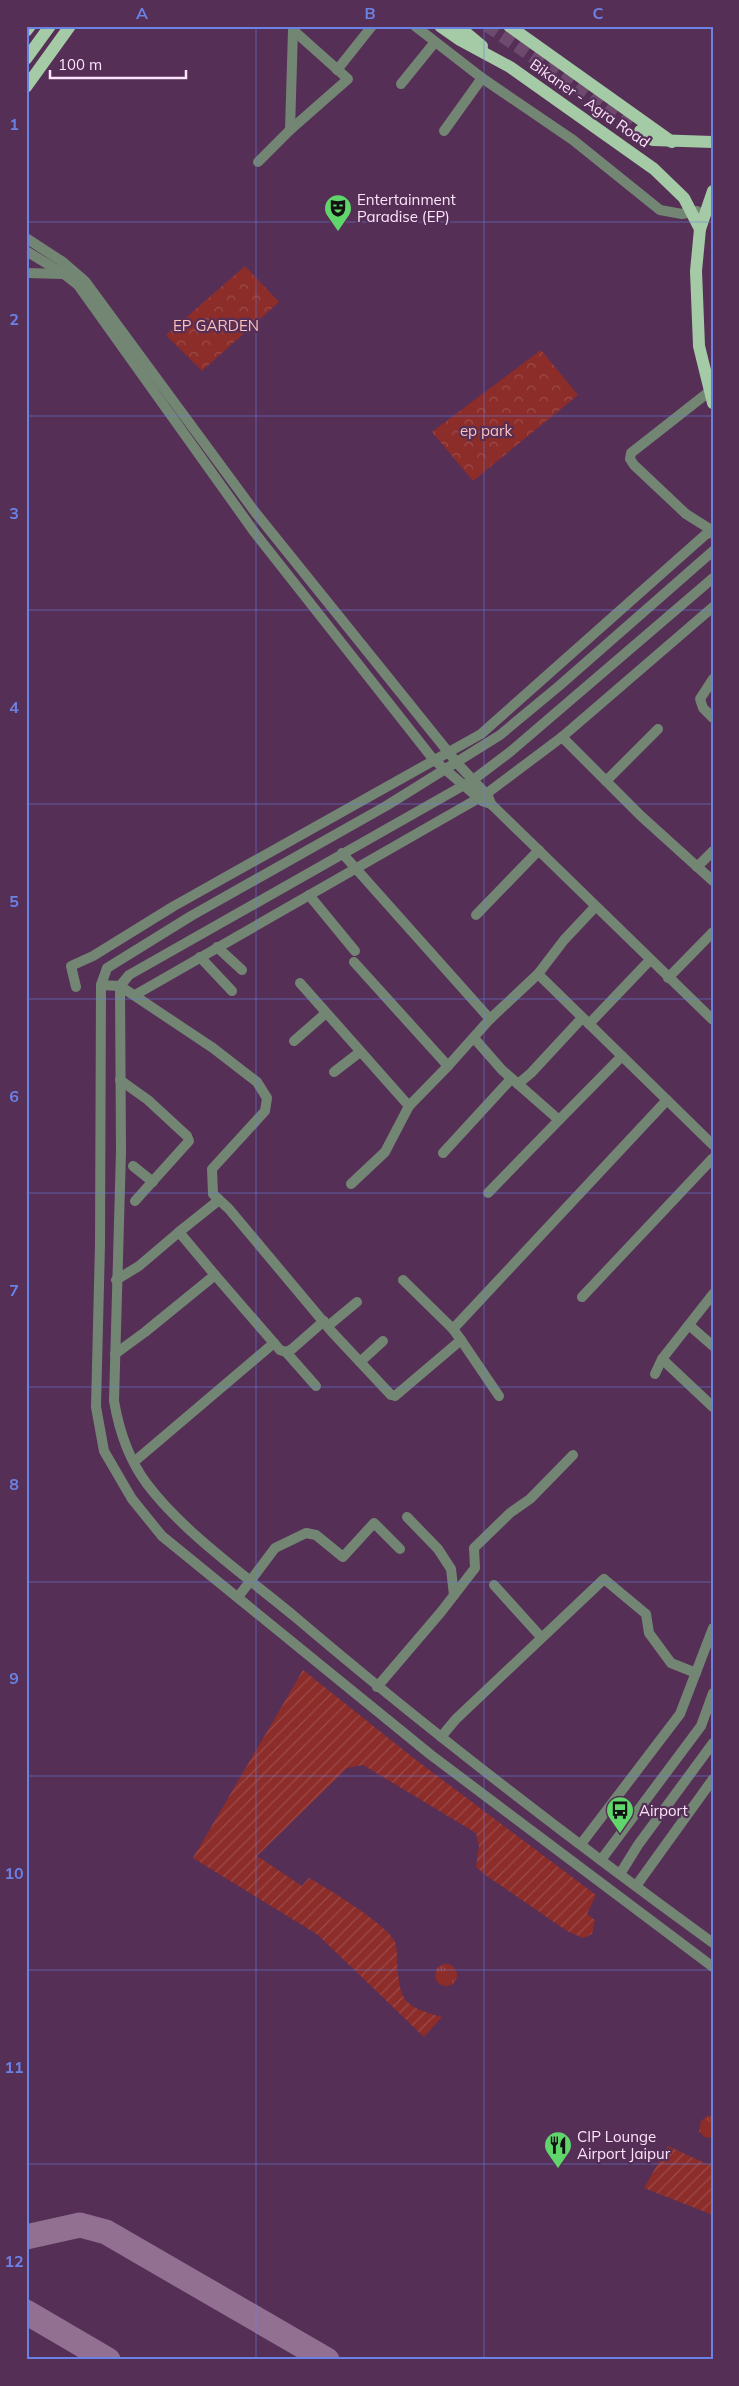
<svg xmlns="http://www.w3.org/2000/svg" width="739" height="2386" viewBox="0 0 739 2386" font-family="Mulish,sans-serif">
  <defs>
    <pattern id="grass-tufts" width="24" height="20" patternUnits="userSpaceOnUse" patternTransform="scale(1.25)"><rect width="24" height="20" fill="#8c2d2a"/><path d="M3 7l-1-3M5 7V3M7 7l1-3M15 17l-1-3M17 17v-4M19 17l1-3" fill="none" stroke="#9d4b4a"/></pattern>
    <pattern id="forest-crowns" width="20" height="18" patternUnits="userSpaceOnUse" patternTransform="scale(1.25)"><rect width="20" height="18" fill="#8c2d2a"/><path d="M2 6a3 3 0 1 1 6 0M12 15a3 3 0 1 1 6 0" fill="none" stroke="#9d4b4a"/></pattern>
    <pattern id="garden-furrows" width="10" height="10" patternUnits="userSpaceOnUse" patternTransform="scale(1.25)"><rect width="10" height="10" fill="#8c2d2a"/><path d="M-1 1l2-2M0 10L10 0M9 11l2-2" fill="none" stroke="#9d4b4a"/></pattern>
  </defs>
  <rect width="100%" height="100%" fill="#552f56"/>
  <g fill="url(#grass-tufts)">
    <circle cx="446" cy="1975" r="11"/>
    <path d="M707,2116H713V2138L704,2137L699,2131L701,2121Z"/>
  </g>
  <g fill="url(#forest-crowns)">
    <path d="M245,266L279,302L202,371L166,335Z"/>
    <path d="M541,350L578,395L473,481L432,432Z"/>
  </g>
  <g fill="url(#garden-furrows)">
    <path d="M303,1670L416,1760L596,1895L587,1914L595,1920L592,1934L583,1938L567,1931L484,1874L476,1867L479,1846L476,1833L363,1765L347,1768L257,1856L302,1886L309,1878C327,1888 388,1925 395,1942C397,1947 397,1956 397,1962C400,2002 403,2006 442,2017L424,2037L318,1935L193,1858Z"/>
    <path d="M668,2146L709,2165L713,2163V2215L644,2188Z"/>
  </g>
  <g fill="none" stroke-linecap="round" stroke-linejoin="round">
    <g stroke="#927092" stroke-width="25">
      <path d="M26,2237L80,2225L106,2232L327,2360"/>
      <path d="M26,2312L108,2360"/>
    </g>
    <path stroke="#6e4a6f" stroke-width="12" stroke-dasharray="12 6" stroke-linecap="butt" d="M487,26L640,131"/>
    <g stroke="#738673" stroke-width="10">
      <path d="M337,70L372,26"/>
      <path d="M401,84L435,42"/>
      <path d="M290,130L348,79L293,30"/>
      <path d="M444,131L482,78"/>
      <path d="M258,162L290,130L293,30L295,27"/>
      <path d="M710,391L631,453L630,459L634,465L686,514L713,531"/>
      <path d="M713,679L700,699L703,708L713,718"/>
      <path d="M562,737L641,816L713,881"/>
      <path d="M606,781L658,729"/>
      <path d="M491,804L713,1020"/>
      <path d="M342,853L490,1019L538,974"/>
      <path d="M697,867L713,851"/>
      <path d="M309,895L355,951"/>
      <path d="M595,907L564,940L538,974L713,1145"/>
      <path d="M476,915L539,850"/>
      <path d="M217,947L242,970"/>
      <path d="M200,957L232,991"/>
      <path d="M354,962L448,1066L490,1019"/>
      <path d="M668,978L713,932"/>
      <path d="M300,983L409,1106"/>
      <path d="M120,986L213,1048L257,1082L267,1098L265,1111L212,1169L213,1194L229,1209L332,1332L391,1395L395,1396L461,1340L453,1329L403,1280"/>
      <path d="M76,987L71,966L93,956L174,906L481,734L705,535L713,531"/>
      <path d="M135,995L486,794L562,737L713,607"/>
      <path d="M589,1024L650,960"/>
      <path d="M474,1038L502,1070L559,1120L622,1056"/>
      <path d="M294,1041L326,1013"/>
      <path d="M334,1072L360,1052"/>
      <path d="M120,1080L148,1100L187,1136L189,1141L135,1201"/>
      <path d="M518,1084L531,1073L582,1018"/>
      <path d="M443,1153L511,1079"/>
      <path d="M133,1166L153,1182"/>
      <path d="M351,1184L385,1152L409,1106L448,1066"/>
      <path d="M488,1193L559,1120"/>
      <path d="M179,1232L219,1200"/>
      <path d="M215,1275L280,1350L286,1352L292,1349L324,1321"/>
      <path d="M582,1297L713,1158"/>
      <path d="M689,1325L713,1346"/>
      <path d="M328,1326L357,1302"/>
      <path d="M453,1329L667,1100"/>
      <path d="M461,1340L499,1396"/>
      <path d="M286,1352L316,1386"/>
      <path d="M115,1354L145,1332L215,1275L179,1232L139,1266L116,1280"/>
      <path d="M662,1359L713,1407"/>
      <path d="M360,1362L383,1341"/>
      <path d="M655,1374L662,1359L713,1294"/>
      <path d="M135,1461L274,1343"/>
      <path d="M407,1517L438,1549L451,1569L454,1595"/>
      <path d="M251,1580L275,1548L306,1533L316,1535L343,1557L374,1523L400,1549"/>
      <path d="M494,1585L541,1637"/>
      <path d="M377,1687L441,1612L475,1568L474,1548L510,1513L530,1499L573,1455"/>
      <path d="M441,1737L456,1719L604,1579L646,1614L649,1633L671,1663L696,1673"/>
      <path d="M581,1844L680,1714L713,1628"/>
      <path d="M636,1886L713,1779"/>
    </g>
    <g stroke="#738673" stroke-width="10">
      <path d="M415,26L482,78L573,140L660,210L682,214L697,211"/>
      <path d="M26,238L63,262L85,281L255,512L457,763L488,796L491,804"/>
      <path d="M26,251L64,274L78,285L255,533L433,759L482,801L491,804"/>
      <path d="M26,273L63,274"/>
      <path d="M713,551L559,686L500,735L386,806L191,916L107,968L101,985L100,1244L96,1407L104,1451L132,1499L162,1536L431,1755L713,1967"/>
      <path d="M713,578L510,752L473,780L129,975L120,986L121,1151L114,1401C119,1430 129,1460 147,1484C184,1533 247,1577 294,1616C429,1731 570,1839 713,1943"/>
      <path d="M101,985L120,986"/>
      <path d="M238,1597L251,1580"/>
      <path d="M601,1860L701,1726L713,1693"/>
      <path d="M620,1874L638,1845L713,1743"/>
    </g>
    <g stroke="#a4cba5" stroke-width="12">
      <path d="M440,26L460,40L510,67L654,169L684,198L700,229"/>
      <path d="M458,26L482,46"/>
      <path d="M509,26L672,142"/>
      <path d="M26,31L30,26"/>
      <path d="M26,59L50,26"/>
      <path d="M26,87L70,26"/>
      <path d="M640,131L653,140L713,142"/>
      <path d="M713,191L700,229L696,271L699,346L713,403"/>
    </g>
  </g>
  <path fill="none" stroke="#6b82e5" stroke-width="1" stroke-opacity="0.55" d="M256,26V2360M484,26V2360M26,222H713M26,416H713M26,610H713M26,804H713M26,999H713M26,1193H713M26,1387H713M26,1582H713M26,1776H713M26,1970H713M26,2164H713"/>
  <defs>
    <g id="theatre-pin" transform="scale(1.4375)"><path d="M0 17L-7.5 6A9.5 9.5 0 1 1 7.5 6Z" fill="#5fd56b" stroke="#552f56"/><path d="M-5-5.5Q0-4 5-5.5V0Q5 5 0 6Q-5 5-5 0ZM-3.3-2.5H-1v1.5H-3.3ZM1-2.5H3.3v1.5H1ZM-2.8 1Q0 5.5 2.8 1Z" fill="#111"/></g>
    <g id="bus-pin" transform="scale(1.4375)"><path d="M0 17L-7.5 6A9.5 9.5 0 1 1 7.5 6Z" fill="#5fd56b" stroke="#552f56"/><path d="M-5-6H5V4H4V6H2V4H-2V6H-4V4H-5ZM-3.5-4V0h7V-4ZM-3.5 1.2v1.5H-2V1.2ZM2 1.2v1.5H3.5V1.2Z" fill="#111"/></g>
    <g id="restaurant-pin" transform="scale(1.4375)"><path d="M0 17L-7.5 6A9.5 9.5 0 1 1 7.5 6Z" fill="#5fd56b" stroke="#552f56"/><path d="M-5-6h1v4h1v-4h1v4h1v-4h1v5L-1.5 .5V6h-2V.5L-5-1ZM5-6V6H3V1.5H1.5Q1.5-4 5-6Z" fill="#111"/></g>
  </defs>
  <g fill-rule="evenodd">
    <use href="#theatre-pin" x="338" y="208"/>
    <use href="#bus-pin" x="620" y="1810"/>
    <use href="#restaurant-pin" x="558" y="2145"/>
  </g>
  <g text-anchor="middle" dominant-baseline="central" stroke-width="4.5" stroke-linejoin="round" paint-order="stroke">
    <g font-size="15" fill="#fce4fc" stroke="#552f56">
      <text transform="translate(590 103) rotate(35)">Bikaner - Agra Road</text>
    </g>
    <g font-size="15" fill="#fce4fc" stroke="#552f56" text-anchor="start">
      <text x="357" y="199">Entertainment<tspan x="357" dy="17">Paradise (EP)</tspan></text>
      <text x="639" y="1810">Airport</text>
      <text x="577" y="2136">CIP Lounge<tspan x="577" dy="17">Airport Jaipur</tspan></text>
    </g>
    <g font-size="15" fill="#fdc2bc" stroke="#552f56">
      <text x="216" y="325">EP GARDEN</text>
      <text x="486" y="430">ep park</text>
    </g>
  </g>
  <rect width="739" height="2386" fill="none" stroke="#552f56" stroke-width="55"/>
  <path d="M50 70v8h136v-8" fill="none" stroke="#fce4fc" stroke-width="2.5"/>
  <text x="58" y="70" font-size="15" fill="#fce4fc" stroke="#552f56" stroke-width="4" paint-order="stroke">100 m</text>
  <rect x="28" y="28" width="684" height="2330" fill="none" stroke="#6b82e5" stroke-width="2"/>
  <g font-size="16" text-anchor="middle" font-weight="bold" fill="#6b82e5">
    <text x="142" y="19">A</text>
    <text x="370" y="19">B</text>
    <text x="598" y="19">C</text>
    <text x="14" y="130">1</text>
    <text x="14" y="325">2</text>
    <text x="14" y="519">3</text>
    <text x="14" y="713">4</text>
    <text x="14" y="907">5</text>
    <text x="14" y="1102">6</text>
    <text x="14" y="1296">7</text>
    <text x="14" y="1490">8</text>
    <text x="14" y="1684">9</text>
    <text x="14" y="1879">10</text>
    <text x="14" y="2073">11</text>
    <text x="14" y="2267">12</text>
  </g>
</svg>
